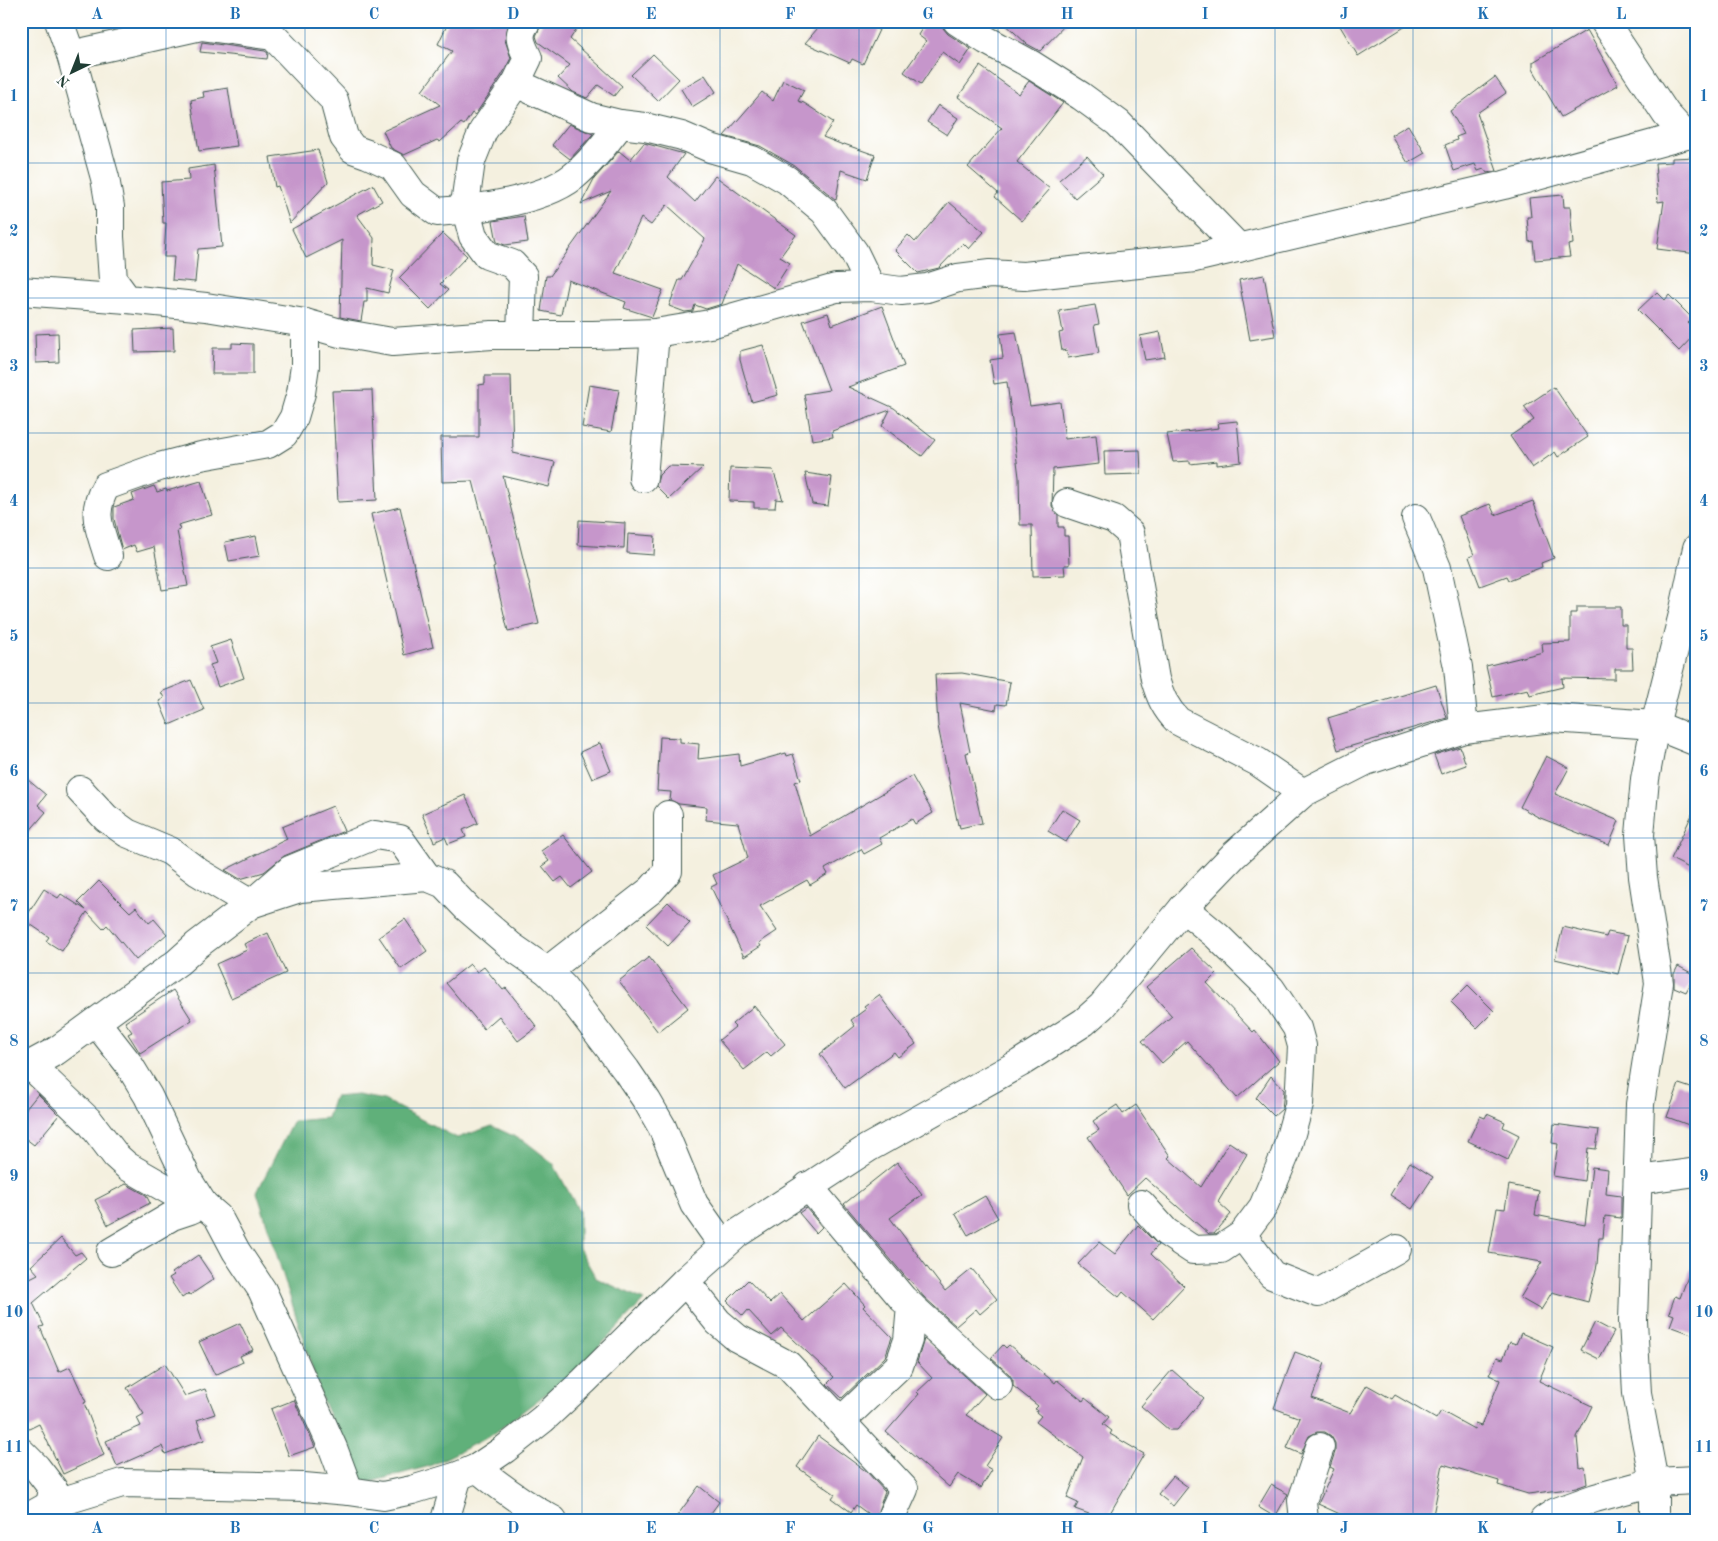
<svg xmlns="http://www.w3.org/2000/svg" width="1718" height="1541" viewBox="0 0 1718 1541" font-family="'Old Standard TT',serif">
  <rect width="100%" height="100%" fill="#fff"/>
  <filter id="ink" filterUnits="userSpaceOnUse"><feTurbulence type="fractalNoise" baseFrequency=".02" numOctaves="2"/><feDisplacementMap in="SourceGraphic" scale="10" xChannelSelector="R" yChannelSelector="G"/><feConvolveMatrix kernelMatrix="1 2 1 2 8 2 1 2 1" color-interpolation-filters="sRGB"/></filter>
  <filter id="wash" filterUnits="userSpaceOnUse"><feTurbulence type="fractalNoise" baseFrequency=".0096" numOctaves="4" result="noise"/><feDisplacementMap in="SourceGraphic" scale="20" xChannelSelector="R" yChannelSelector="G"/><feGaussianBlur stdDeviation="1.12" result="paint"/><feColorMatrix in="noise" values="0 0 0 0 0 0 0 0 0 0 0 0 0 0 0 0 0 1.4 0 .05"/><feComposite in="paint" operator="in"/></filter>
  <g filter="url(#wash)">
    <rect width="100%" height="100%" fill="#f4f0df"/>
    <path fill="#60b07a" stroke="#407657" d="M357,1095L384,1100L457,1138L492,1126L526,1142L553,1163L579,1211V1248L596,1278L644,1300L576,1371L492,1435L430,1466L359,1485L322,1399L257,1192L293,1121L327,1118L334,1097Z"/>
    <g id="blocks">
      <g fill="#c696cb">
        <path d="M449,21L509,22L505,40L511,58L502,75L475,115L472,113L464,125L461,123L440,142L437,140L404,155L391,148L383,131L440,105L422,91L452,51L438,44Z"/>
        <path d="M543,21H582L570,39L622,86L614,96L598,85L587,98L573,92L558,78L570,65L538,42L536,36Z"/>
        <path d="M824,21H859L879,30L863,64L852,59L850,63L805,43Z"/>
        <path d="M927,21H942L943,28L948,34L971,49L960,65L942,52L921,84L904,72L926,41L918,35Z"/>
        <path d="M1002,21H1069L1040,51L1027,44Z"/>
        <path d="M1337,21H1414L1358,56Z"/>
        <path d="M1587,30L1618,85L1561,117L1533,69V62Z"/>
        <path d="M202,42L265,51L268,53L267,59L200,52Z"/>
        <path d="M653,54L679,79L658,101L631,75Z"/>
        <path d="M980,66L1019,94L1029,81L1063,103L1017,162L1050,189L1022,221L995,197L998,193L968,167L1002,128L958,97Z"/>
        <path d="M705,75L716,92L692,107L681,89Z"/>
        <path d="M1495,77L1506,93L1477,113L1497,171L1487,173L1484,169L1478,171L1475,164L1454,171L1445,145L1457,140L1456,137L1464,134L1450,111Z"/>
        <path d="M783,80L804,90L798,101L804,103L833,122L823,137L843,145L844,144L875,155L867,179L841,170L836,200L795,166L760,146L724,136L762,92L773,101Z"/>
        <path d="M228,88L237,146L199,151L191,100L204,97L203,92Z"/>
        <path d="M938,105L958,118L947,135L927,122Z"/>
        <path d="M569,124L593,134L570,159L552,145Z"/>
        <path d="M1408,125L1425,153L1408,163L1391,135Z"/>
        <path d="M644,143L684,154L668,177L695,202L715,176L796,235L780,257L790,263L774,288L737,264L722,304L706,309L695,305L693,311L685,312L669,306L679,280H682L705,239L667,205L651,225L641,218L615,273L663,290L652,317L624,308L626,302L568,280L561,315L541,311L546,276H550L611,191L581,204L594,179L619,151L630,160Z"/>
        <path d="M318,150L328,182L290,223L278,186L275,187L270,157Z"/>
        <path d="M1087,156L1103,174L1075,198L1059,180Z"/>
        <path d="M1697,157V254L1657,249L1664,201L1658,202L1655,163L1672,162V158Z"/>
        <path d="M214,165L222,247L198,249L195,282L172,280L174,257H164L166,223H163L161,182L189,180L188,169Z"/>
        <path d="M373,185L382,201L357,215L374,238L373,265L394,270L388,293L367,288V302H364L361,321L340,317L342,240L306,258L292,229Z"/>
        <path d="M1563,195L1564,207H1570L1573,244L1568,245L1570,257L1535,260L1533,241L1529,242L1527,217H1531L1529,198Z"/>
        <path d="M949,202L984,232L969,249L963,243L939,268L918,273L895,250L908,235L915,242Z"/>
        <path d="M524,216L528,242L505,245L497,242L493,221Z"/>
        <path d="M443,233L467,256L440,284L448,290L430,309L399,278Z"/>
        <path d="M1264,275L1275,336L1250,340L1239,280Z"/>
        <path d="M1657,292L1665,300L1669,295L1693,319L1688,323L1697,332L1679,351L1638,310Z"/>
        <path d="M1095,305L1099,324L1094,325L1099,353L1068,358L1066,350L1062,351L1059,333L1063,332L1059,311Z"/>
        <path d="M882,306L904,366L848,387L894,408L935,440L922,456L882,426L890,410L832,431L833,437L812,440L804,394L829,390L803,321L828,313L832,325Z"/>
        <path d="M173,328L174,351L135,352L134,330Z"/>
        <path d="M1016,332L1030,406L1060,402L1065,439L1096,435L1099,464L1053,469L1052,506L1058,515V527H1064V536H1068L1069,565H1064L1065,575L1033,576L1032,525H1020L1019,477L1007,382L994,384L990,360L1003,358L1000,334Z"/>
        <path d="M1160,332L1165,357L1145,360L1140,336Z"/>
        <path d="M58,333L59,362L36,363L35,334Z"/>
        <path d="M232,343L253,344V374H212L213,348H232Z"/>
        <path d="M763,345L778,395L752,402L740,360V351Z"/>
        <path d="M485,376H511L513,453L555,462L549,487L503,476L539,624L508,631L493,568L495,567L473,481L442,482L441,437H479V385L485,384Z"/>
        <path d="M589,385L619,390L611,432L582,427Z"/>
        <path d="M1554,387L1588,437L1558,457L1555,452L1532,468L1510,436L1534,420L1524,407Z"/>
        <path d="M372,390L377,500L338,502L332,391Z"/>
        <path d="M1237,421L1241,462L1217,465V461L1190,464V461L1173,462L1167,434L1219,428L1218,423Z"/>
        <path d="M1140,450L1141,474L1105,475L1104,451Z"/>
        <path d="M668,466L703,467L669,499L656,486L659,475Z"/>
        <path d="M730,468L773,470L783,500L776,499L775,508H754V502L729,501Z"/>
        <path d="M805,473L832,477L828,506L812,504Z"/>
        <path d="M201,481L212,515L178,525L180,530L177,531L188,586L162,590L154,547L137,552L134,545L122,550L114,519V507L134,500L132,494L154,486L157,492L166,489L167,491Z"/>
        <path d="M1533,501L1554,558L1541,563L1542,567L1509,580L1507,576L1480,586L1469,557L1474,555L1459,516L1490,504L1495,515Z"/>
        <path d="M400,507L433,647L404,655L371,514Z"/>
        <path d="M579,520L625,523L624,548L578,545Z"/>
        <path d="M628,534L655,536L654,555L627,553Z"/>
        <path d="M256,536L260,556L229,561L225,542Z"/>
        <path d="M1577,607H1621V625H1626V648H1632L1633,669H1615V679L1562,678L1563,687L1530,695L1528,689L1493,697L1486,666L1543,652L1542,643L1570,642V613H1577Z"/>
        <path d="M231,640L244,678L218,687L210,665L216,663L210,647Z"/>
        <path d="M962,673L1010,682L1006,705L997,704L996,710L960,703L970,752L966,753L982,823L960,828L959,824L958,825L938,726L935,674Z"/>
        <path d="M191,680L204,710L169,725L159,701L164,698L161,692Z"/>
        <path d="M1436,685L1447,718L1338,750L1328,718Z"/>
        <path d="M660,737L680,738V742L699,744L698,759L739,754L740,766L786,753L787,756L793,754L801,780L795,782L810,836L912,776L933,813L915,824L912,819L879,838L882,844L864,854L861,849L825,869L828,874L810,885L807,880L760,906L777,931L759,943L761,946L744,957L711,887L717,884L713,875L748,858L738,823L706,820L707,807L679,804L670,800L671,792L657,791Z"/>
        <path d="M600,743L611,771L592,779L580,752Z"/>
        <path d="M1460,747L1466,765L1441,774L1434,755Z"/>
        <path d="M1546,756L1569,768L1555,794L1619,821L1609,845L1538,817L1520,807Z"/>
        <path d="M21,774L46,795L38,805L46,812L21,841Z"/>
        <path d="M465,795L478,823L463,830L466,837L448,844L445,837L434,842L422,814Z"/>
        <path d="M1697,804V872L1671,859Z"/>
        <path d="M333,806L344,831L284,856L264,872L240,879L225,870L287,839L282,827Z"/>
        <path d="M1062,809L1080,820L1066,842L1048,831Z"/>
        <path d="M563,835L592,872L571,888L562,877L555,882L542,866L549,861L541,851Z"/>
        <path d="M99,881L130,912L136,907L149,923L154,919L167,934L136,960L107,925L103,929L87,912L62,951L46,941L49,937L24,920L44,889L58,898L61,894L86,910L78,902Z"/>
        <path d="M668,902L690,923L668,946L646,925Z"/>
        <path d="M405,919L427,951L401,969L379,937Z"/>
        <path d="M1563,927L1606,937L1608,932L1628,936L1618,974L1555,959Z"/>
        <path d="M268,933L286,973L231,998L216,964L247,950L244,944Z"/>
        <path d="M1191,948L1217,973L1207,983L1253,1032L1255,1030L1279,1061L1237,1098L1187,1041L1162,1063L1142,1041L1172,1016L1146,987Z"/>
        <path d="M649,957L688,1008L658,1032L619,981Z"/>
        <path d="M470,964L477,972L484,967L503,990L506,988L537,1027L518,1041L499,1016L484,1029L446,983Z"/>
        <path d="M1678,966L1695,975L1686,992L1674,987V974Z"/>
        <path d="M1468,985L1494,1011L1477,1028L1451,1002Z"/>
        <path d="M173,990L192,1020L140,1053L128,1034L132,1032L125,1022Z"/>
        <path d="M879,995L916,1044L898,1057L894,1052L845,1088L820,1054L855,1026L851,1020L866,1009L864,1006Z"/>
        <path d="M754,1006L785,1044L771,1056L767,1052L744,1070L719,1040L735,1027L732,1024Z"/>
        <path d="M1271,1076L1284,1090L1282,1109L1274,1116L1256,1098Z"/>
        <path d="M1679,1084L1697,1090V1128L1667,1117Z"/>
        <path d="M38,1094L59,1115L34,1145L21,1135V1115Z"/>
        <path d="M1117,1105L1123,1114L1136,1105L1170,1156L1168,1158L1201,1187L1229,1142L1247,1154L1218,1202L1231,1214L1214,1234H1209L1145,1178L1127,1195L1088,1137L1099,1130L1093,1121Z"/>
        <path d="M1487,1114L1505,1122L1503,1127L1519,1135L1508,1160L1468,1141L1480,1116L1485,1118Z"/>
        <path d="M1554,1124L1599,1130L1596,1149L1588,1148L1584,1181L1553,1176L1558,1144L1552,1143Z"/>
        <path d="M897,1162L922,1195L890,1218L945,1291L972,1269L997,1299L980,1314L976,1309L956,1326L924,1297L909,1279L908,1280L844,1204Z"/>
        <path d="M1410,1162L1433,1177L1412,1209L1390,1195Z"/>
        <path d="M1592,1167L1608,1169L1606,1194L1621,1196V1218L1605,1216L1603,1238H1599L1597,1265L1588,1302L1552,1292L1541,1310L1520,1298L1542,1262L1489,1253L1497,1208L1505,1209L1509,1185L1539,1191L1535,1215L1585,1225Z"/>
        <path d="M126,1184L146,1195L150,1203L108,1225L95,1200Z"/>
        <path d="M985,1196L998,1218L968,1235L955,1213Z"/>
        <path d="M806,1208L822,1227L816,1233L799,1213Z"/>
        <path d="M1138,1225L1158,1245L1151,1254L1184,1286L1153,1319L1123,1292L1119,1297L1078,1264L1099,1242L1115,1254Z"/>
        <path d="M61,1238L75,1255L81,1252L86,1258L33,1303L44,1326L40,1327L59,1372L70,1367L86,1402L84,1403L104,1455L63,1474L39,1424L21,1433V1276L24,1281L38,1274L31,1266Z"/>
        <path d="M198,1255L214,1279L190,1295L189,1293L182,1298L169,1278L174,1275L172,1273Z"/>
        <path d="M1694,1260H1697V1336L1670,1326L1674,1315L1669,1313L1675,1296L1680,1298Z"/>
        <path d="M748,1280L770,1303L780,1294L804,1321L846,1284L865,1305L863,1307L892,1337L885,1357L842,1398L827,1384L834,1377L781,1328L772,1336L748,1310L743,1316L727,1301Z"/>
        <path d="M1595,1322L1614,1332L1599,1359L1581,1350Z"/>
        <path d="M240,1323L253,1350L240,1356L243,1362L215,1375L199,1342Z"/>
        <path d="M1521,1333L1553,1347L1539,1381L1592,1406L1577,1437L1580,1468L1585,1467L1587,1484L1576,1488L1528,1494L1498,1485L1499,1481L1443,1464L1432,1520H1353L1318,1504L1334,1469L1330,1467L1335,1452V1443L1331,1436L1325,1432H1317L1309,1436L1301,1454L1287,1448L1300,1418L1274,1408L1295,1352L1325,1363L1312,1398L1350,1413L1367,1385L1392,1399L1395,1395L1436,1419L1441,1411L1474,1429L1475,1424L1481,1426L1500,1380L1489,1375L1497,1357L1503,1359L1510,1342L1516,1344Z"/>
        <path d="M924,1339L985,1394L966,1415L1003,1438L985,1466L992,1470L981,1488L958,1474L949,1487L886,1432L919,1394L917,1392L932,1378L917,1362Z"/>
        <path d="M1003,1345L1006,1348L1009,1345L1055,1383L1057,1380L1083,1401L1085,1398L1109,1417L1103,1424L1112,1431L1110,1434L1144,1454L1109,1515L1103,1512L1100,1518L1075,1509L1078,1503L1067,1498L1083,1457L1036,1422L1041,1416L1036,1412L1037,1410L1035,1409L1038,1406L1013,1386V1380L1009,1374L991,1358Z"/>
        <path d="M165,1364L185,1396L205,1389L215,1414L197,1420L204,1440L165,1454L162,1446L117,1466L106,1441L141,1426L137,1418L144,1414L127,1388Z"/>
        <path d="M1172,1370L1204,1398L1177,1430H1169L1141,1406Z"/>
        <path d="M294,1400L315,1447L289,1456L271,1409Z"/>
        <path d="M818,1436L867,1472L885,1492L875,1519L856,1505L851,1512L832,1498L835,1494L797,1467Z"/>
        <path d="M1173,1476L1188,1487L1173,1506L1158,1494Z"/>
        <path d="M1271,1485L1288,1494L1275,1517L1258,1507Z"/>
        <path d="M699,1486L719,1502L706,1520H674Z"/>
      </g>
    </g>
  </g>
  <g filter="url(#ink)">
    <use href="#blocks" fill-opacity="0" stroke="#3f584e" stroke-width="1"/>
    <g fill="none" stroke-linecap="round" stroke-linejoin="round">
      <g stroke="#3f584e" stroke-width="30">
        <g id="minor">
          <path d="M59,21L71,55L105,178L110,207V237L113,280L127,299L206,307L305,323L340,333L392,342L492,335H593L655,333L710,324L836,288L871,287L901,291L927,288L958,278L990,274L1024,276L1195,258L1504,185L1697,132"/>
          <path d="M957,21L986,40L1032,65L1081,96L1118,123L1239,248"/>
          <path d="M1604,21L1666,114L1685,135"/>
          <path d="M71,55L201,26L273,36L334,100L344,137L353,149L367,154L393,166L413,194L437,212C476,209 543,201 574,176C592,161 606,143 620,124"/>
          <path d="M516,83L591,117L620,124L645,127L682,136L710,148L752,160L787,180L824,211L854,252L871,287"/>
          <path d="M21,291L127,299"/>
          <path d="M521,335L523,276L512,264L487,255L473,236L466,210V197L471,161L483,131L516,83L528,58C521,43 516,36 527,21"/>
          <path d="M643,478L655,333"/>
          <path d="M1067,503L1114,519L1130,533L1155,679C1160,696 1165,708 1178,721L1258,762L1303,793"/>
          <path d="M1416,518L1437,568L1458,667L1464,729"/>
          <path d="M108,556C100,528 90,514 106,486L159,467L201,456L268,444L284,434L294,417L301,393L305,366V323"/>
          <path d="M80,790L106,818L127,833L170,851L198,872L251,904L300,888L427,877L444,884L467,908L511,946L547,971L563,987L626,1070L647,1101L662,1127L694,1204L723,1245"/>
          <path d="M547,971L651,890L668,871V815"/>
          <path d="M96,1022L128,1063L148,1096L188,1180L203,1204L218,1217L236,1251L262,1290L333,1448L349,1491"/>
          <path d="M30,1065L90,1122L116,1156L127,1166L174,1193L203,1204"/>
          <path d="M21,1070L56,1051L178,962L197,945L251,904L290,870L375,835L400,839L427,877"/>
          <path d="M1638,1180L1697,1172"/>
          <path d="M808,1186L903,1299L998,1385"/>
          <path d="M1141,1204L1166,1232L1193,1250L1221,1249L1242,1235L1263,1207L1285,1155L1299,1105L1302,1046L1297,1028L1271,989L1217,936L1183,908"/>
          <path d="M1242,1235L1272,1275L1318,1293L1397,1249"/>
          <path d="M111,1252L172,1216L190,1210L203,1204"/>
          <path d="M685,1281L718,1322L737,1338L788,1365L904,1489L890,1520"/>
          <path d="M841,1421L899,1366L908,1340L911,1306"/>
          <path d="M21,1452L36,1467L53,1489L50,1505"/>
          <path d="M477,1468C500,1487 526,1506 553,1520"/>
          <path d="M23,1520L50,1505L122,1483L304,1487L349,1491L383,1496L412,1490L458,1476L477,1468L505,1449L543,1419L584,1381L685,1281L738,1233L868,1148L1020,1063L1084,1022L1102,1006L1183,908L1234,855L1303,793L1366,761L1464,729L1552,718L1655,725L1697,742"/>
          <path d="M445,1520L458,1476"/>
          <path d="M1304,1520L1302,1501L1320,1447"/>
          <path d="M1544,1520L1556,1512L1595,1498L1654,1482L1697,1480"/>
          <path d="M1654,1520V1482L1637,1393L1633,1321L1640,1104L1659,983L1643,877L1640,835L1645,779L1655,725L1683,614L1697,548"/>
        </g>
      </g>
      <use href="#minor" stroke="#fff" stroke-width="28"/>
    </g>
  </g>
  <path fill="none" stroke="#1f6fb2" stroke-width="1" stroke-opacity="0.55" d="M166,21V1520M305,21V1520M443,21V1520M582,21V1520M720,21V1520M859,21V1520M998,21V1520M1136,21V1520M1275,21V1520M1413,21V1520M1552,21V1520M21,163H1697M21,298H1697M21,433H1697M21,568H1697M21,703H1697M21,838H1697M21,973H1697M21,1108H1697M21,1243H1697M21,1378H1697"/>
  <rect width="1718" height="1541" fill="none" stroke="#fff" stroke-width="55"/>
  <g transform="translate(72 72) rotate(223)" stroke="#ffffff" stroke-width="4" paint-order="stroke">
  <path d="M0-4L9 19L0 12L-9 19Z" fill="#1f3d34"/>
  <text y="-8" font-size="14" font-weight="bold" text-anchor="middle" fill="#1f3d34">N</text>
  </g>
  <rect x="28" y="28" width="1662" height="1486" fill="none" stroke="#1f6fb2" stroke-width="2"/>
  <g font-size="16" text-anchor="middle" font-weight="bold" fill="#1f6fb2">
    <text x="97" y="19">A</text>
    <text x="235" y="19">B</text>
    <text x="374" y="19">C</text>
    <text x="513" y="19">D</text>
    <text x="651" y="19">E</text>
    <text x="790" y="19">F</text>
    <text x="928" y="19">G</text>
    <text x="1067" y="19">H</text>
    <text x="1205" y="19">I</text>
    <text x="1344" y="19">J</text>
    <text x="1483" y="19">K</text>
    <text x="1621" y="19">L</text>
    <text x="14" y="101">1</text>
    <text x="1704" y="101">1</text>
    <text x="14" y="236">2</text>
    <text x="1704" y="236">2</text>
    <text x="14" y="371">3</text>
    <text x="1704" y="371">3</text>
    <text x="14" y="506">4</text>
    <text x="1704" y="506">4</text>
    <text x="14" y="641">5</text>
    <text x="1704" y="641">5</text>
    <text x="14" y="776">6</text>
    <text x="1704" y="776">6</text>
    <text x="14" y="911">7</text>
    <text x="1704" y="911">7</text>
    <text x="14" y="1046">8</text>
    <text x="1704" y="1046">8</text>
    <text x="14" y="1181">9</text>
    <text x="1704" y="1181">9</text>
    <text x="14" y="1317">10</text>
    <text x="1704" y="1317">10</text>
    <text x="14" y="1452">11</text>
    <text x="1704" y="1452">11</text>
    <text x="97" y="1533">A</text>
    <text x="235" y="1533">B</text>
    <text x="374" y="1533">C</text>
    <text x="513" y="1533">D</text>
    <text x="651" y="1533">E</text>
    <text x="790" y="1533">F</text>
    <text x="928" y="1533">G</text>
    <text x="1067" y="1533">H</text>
    <text x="1205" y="1533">I</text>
    <text x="1344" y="1533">J</text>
    <text x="1483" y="1533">K</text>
    <text x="1621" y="1533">L</text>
  </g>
</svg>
